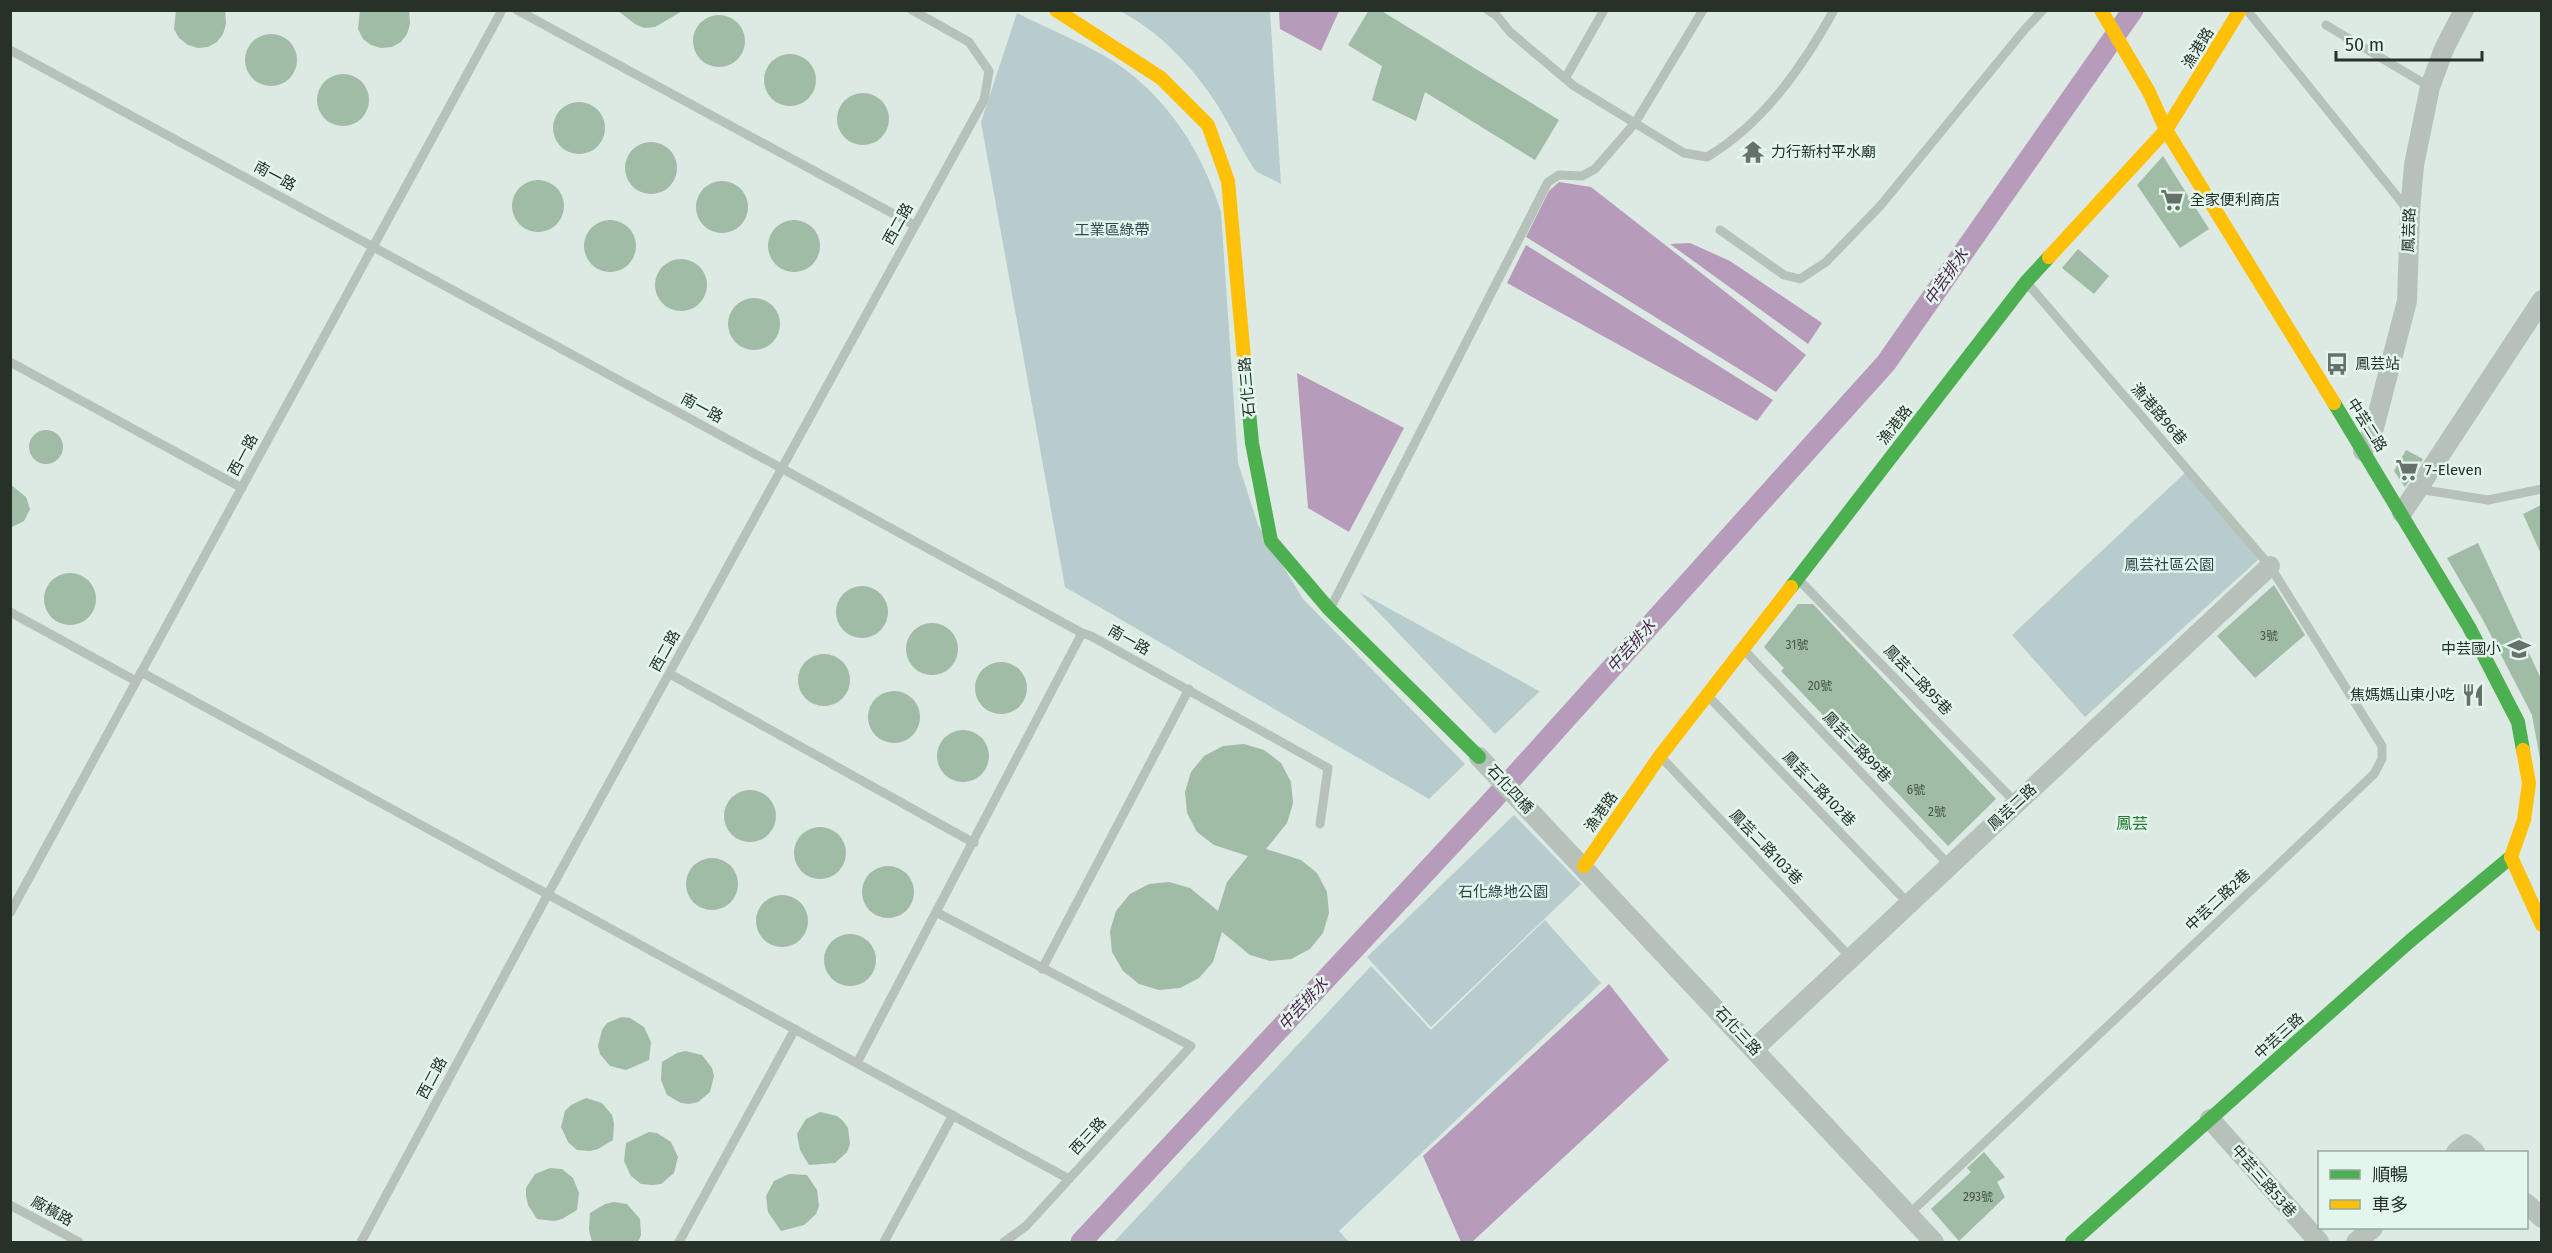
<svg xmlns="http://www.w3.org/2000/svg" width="2552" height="1253" viewBox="0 0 2552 1253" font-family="'Fira Sans','Noto Sans TC',sans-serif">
  <rect width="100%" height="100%" fill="#dde9e3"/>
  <g fill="#b8cbcd">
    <path d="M1120,11H1270L1281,184C1273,179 1263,176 1256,171C1252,168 1223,113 1216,103C1192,66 1159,31 1120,11Z"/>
    <path d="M1017,13C1048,29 1087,44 1116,63C1169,99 1202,152 1221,212L1238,463L1258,525L1303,599L1465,764L1429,799L1065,587L981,122Z"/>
    <path d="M2186,472L2259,559L2085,717L2012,635Z"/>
    <path d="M1359,592L1539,691V692L1495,734Z"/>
    <path d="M1514,815L1581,884L1431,1027L1367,957Z"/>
    <path d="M1545,920L1601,983L1339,1231L1349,1242H1114L1371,966L1431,1030Z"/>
  </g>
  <g fill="#b69bba">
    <path d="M1279,11V10L1339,11L1321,51L1280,29Z"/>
    <path d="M1559,182L1591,187L1806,355L1776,392L1526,237L1549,191Z"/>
    <path d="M1690,243L1730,261L1822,323L1808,344L1670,244Z"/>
    <path d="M1526,245L1773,400L1757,421L1507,283Z"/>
    <path d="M1297,373L1404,428L1349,532L1308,508Z"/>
    <path d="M1609,984L1669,1060L1472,1242H1461L1423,1156Z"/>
  </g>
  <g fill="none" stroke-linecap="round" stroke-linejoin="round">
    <path stroke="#b69bba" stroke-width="21" d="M1081,1242L1491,802L1886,363L2133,10"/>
  </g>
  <g fill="#a0bba6">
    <path d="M176,10H225L226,24L223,34L217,42L208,47L198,48L188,45L179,38L174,29Z"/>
    <path d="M360,10H409L410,24L407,34L401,42L392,47L381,48L371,45L363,39L358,29Z"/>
    <path d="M617,10H684L655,27L644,28L635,24Z"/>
    <path d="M1369,10H1380L1559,120L1535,160L1425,92L1416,121L1372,100L1382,66L1348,45Z"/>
    <circle cx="719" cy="41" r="26"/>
    <circle cx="271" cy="60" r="26"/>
    <circle cx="790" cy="80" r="26"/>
    <circle cx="343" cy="100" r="26"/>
    <circle cx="863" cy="119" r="26"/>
    <circle cx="579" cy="128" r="26"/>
    <circle cx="651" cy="168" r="26"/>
    <path d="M2163,156L2209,229L2180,248L2137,185Z"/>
    <circle cx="538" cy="206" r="26"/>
    <circle cx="722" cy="207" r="26"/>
    <circle cx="610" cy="246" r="26"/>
    <circle cx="794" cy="246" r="26"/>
    <path d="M2078,249L2109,276L2094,294L2062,268Z"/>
    <circle cx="681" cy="285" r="26"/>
    <circle cx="754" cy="324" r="26"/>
    <circle cx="46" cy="447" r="17"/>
    <path d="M2406,450L2423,459L2405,487L2394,471Z"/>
    <path d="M10,484L26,497L30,509L24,521L10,528Z"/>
    <path d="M2541,505V554L2523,514Z"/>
    <path d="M2478,543L2541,679V764L2532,715L2483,620L2447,558Z"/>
    <circle cx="70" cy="599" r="26"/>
    <path d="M2274,585L2305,635L2255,678L2217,636Z"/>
    <circle cx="862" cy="612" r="26"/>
    <path d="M1798,604H1813L1996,799L1948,846L1781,671L1784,668L1764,647Z"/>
    <circle cx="932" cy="649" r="26"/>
    <circle cx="824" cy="680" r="26"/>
    <circle cx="1001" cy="688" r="26"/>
    <circle cx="894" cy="717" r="26"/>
    <circle cx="963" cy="756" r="26"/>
    <path d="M1244,744L1264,750L1281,763L1291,782L1293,803L1287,823L1266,849L1301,860L1317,873L1327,892L1329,913L1323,933L1310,949L1291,959L1270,961L1250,955L1222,932L1213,962L1199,978L1180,988L1159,990L1139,984L1123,971L1112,952L1110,931L1116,911L1130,894L1149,884L1169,882L1190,888L1218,911L1227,882L1248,856L1214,845L1197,832L1187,813L1185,792L1191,772L1204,756L1223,746Z"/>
    <circle cx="750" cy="816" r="26"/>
    <circle cx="820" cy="853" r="26"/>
    <circle cx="712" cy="884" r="26"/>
    <circle cx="888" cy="892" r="26"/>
    <circle cx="782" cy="921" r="26"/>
    <circle cx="850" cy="960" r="26"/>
    <path d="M622,1017L630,1018L644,1027L651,1042L649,1060L626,1070L610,1066L600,1054L598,1046L602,1030L607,1023Z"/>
    <path d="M685,1051L702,1055L712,1068L714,1076L710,1092L698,1102L689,1104L681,1103L667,1095L661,1080L662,1062L677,1053Z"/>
    <path d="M586,1098L602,1103L612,1115L614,1123L613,1140L598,1149L590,1151L577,1150L568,1142L561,1127L565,1111L571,1105Z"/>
    <path d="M820,1112L837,1116L843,1121L848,1128L850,1144L847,1152L835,1163L809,1165L800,1150L797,1134L806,1119Z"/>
    <path d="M649,1132L657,1133L671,1142L678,1157L674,1173L661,1184L653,1185L641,1184L631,1176L624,1161L626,1143Z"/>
    <path d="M1984,1152L2005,1177L1997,1182L2005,1197L1959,1241L1931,1209L1971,1172L1967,1168Z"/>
    <path d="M550,1168L562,1169L573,1178L579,1193L577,1210L562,1219L554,1221L537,1219L528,1205L526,1196V1188L535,1174Z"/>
    <path d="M789,1174L807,1175L817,1190L819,1206L816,1214L804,1225L781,1231L768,1212L766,1196L774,1181Z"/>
    <path d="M614,1202L627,1204L640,1219L641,1235L638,1242H592L589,1230L590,1213L605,1204Z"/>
  </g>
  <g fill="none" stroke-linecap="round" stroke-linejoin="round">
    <g stroke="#b6c1ba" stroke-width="9">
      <path d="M517,10L914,225"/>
      <path d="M1488,10L1497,16L1510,32L1574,86L1684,153L1707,157C1763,124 1803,66 1834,10"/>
      <path d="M2247,10L2408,210"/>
      <path d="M2326,25L2430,87"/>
      <path d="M10,50L781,468L1082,633L1091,636L1328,768L1320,824"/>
      <path d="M1566,77L1604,10"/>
      <path d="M1720,230L1784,275L1800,279L1826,262L1881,205L2025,29L2043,10"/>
      <path d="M10,362L242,488"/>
      <path d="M2418,489L2488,500L2542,489"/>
      <path d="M1799,580L2016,803"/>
      <path d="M1331,607L1548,182L1559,175L1582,176L1595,169L1635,123L1703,10"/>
      <path d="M10,612L136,681"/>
      <path d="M1745,651L1950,866"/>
      <path d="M141,672L1069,1179"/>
      <path d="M670,674L974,843"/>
      <path d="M1708,696L1909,904"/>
      <path d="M1661,757L1851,958"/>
      <path d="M10,913L502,10"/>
      <path d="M938,913L1191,1046L1026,1226L1004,1242"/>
      <path d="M1042,969L1189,689"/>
      <path d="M857,1063L1082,633"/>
      <path d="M10,1205L79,1242"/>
      <path d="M1908,1215L2374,774L2382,759V746L2270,566L2028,284"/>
      <path d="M361,1242L548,894L984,100L989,71L969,42L912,10"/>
      <path d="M679,1242L795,1029"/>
      <path d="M884,1242L953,1115"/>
    </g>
    <g stroke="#b6c1ba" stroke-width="20">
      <path d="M2363,451L2374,428L2407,301L2410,212L2414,165L2430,87L2444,49L2464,10"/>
      <path d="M2402,513L2542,300"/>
      <path d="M1479,757L1934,1242"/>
      <path d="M1754,1049L2270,566"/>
      <path d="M2210,1119L2319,1242"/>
      <path d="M2456,1152L2466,1144L2475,1152"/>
      <path d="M2526,1203L2542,1218"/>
      <path d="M2356,1242L2373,1228"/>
    </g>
    <g stroke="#4caf50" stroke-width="14">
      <path d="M1244,358L1252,443L1271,541L1329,609L1479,757"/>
      <path d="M2334,403L2469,627L2518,722L2523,750"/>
      <path d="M1791,587L2026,282L2049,257"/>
      <path d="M2072,1242L2410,941L2511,857"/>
    </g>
    <g stroke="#ffc107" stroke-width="14">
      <path d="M1056,10L1161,78L1208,125L1228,181L1244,358"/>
      <path d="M2101,10L2149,92L2166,130L2334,403"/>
      <path d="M2049,257L2166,130L2240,10"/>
      <path d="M2511,857L2524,820L2529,783L2523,750"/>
      <path d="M2511,857L2542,925"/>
      <path d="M1584,866L1660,756L1791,587"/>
    </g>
  </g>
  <defs>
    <g id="temple-bare" transform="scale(1.8)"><path d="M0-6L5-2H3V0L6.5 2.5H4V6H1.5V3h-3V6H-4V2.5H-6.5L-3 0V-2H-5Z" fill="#667169" stroke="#e3f6ec" stroke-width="2.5" paint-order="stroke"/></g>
    <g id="supermarket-bare" transform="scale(1.8)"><path d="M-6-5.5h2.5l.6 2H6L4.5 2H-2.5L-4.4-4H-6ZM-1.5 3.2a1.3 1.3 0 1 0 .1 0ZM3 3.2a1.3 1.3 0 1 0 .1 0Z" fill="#667169" stroke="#e3f6ec" stroke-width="2.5" paint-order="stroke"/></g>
    <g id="bus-bare" transform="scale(1.8)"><path d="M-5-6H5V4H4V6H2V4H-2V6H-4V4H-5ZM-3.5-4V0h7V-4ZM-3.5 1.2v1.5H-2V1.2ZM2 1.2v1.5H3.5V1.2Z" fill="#667169" stroke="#e3f6ec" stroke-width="2.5" paint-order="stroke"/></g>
    <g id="school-bare" transform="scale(1.8)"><path d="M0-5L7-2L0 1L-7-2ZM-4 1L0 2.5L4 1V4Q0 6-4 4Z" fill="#667169" stroke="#e3f6ec" stroke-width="2.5" paint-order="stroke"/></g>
    <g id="restaurant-bare" transform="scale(1.8)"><path d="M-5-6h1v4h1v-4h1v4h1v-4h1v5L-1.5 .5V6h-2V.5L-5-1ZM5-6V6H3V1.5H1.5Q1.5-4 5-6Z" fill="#667169" stroke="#e3f6ec" stroke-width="2.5" paint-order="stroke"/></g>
  </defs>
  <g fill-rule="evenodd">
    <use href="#temple-bare" x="1753" y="152"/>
    <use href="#supermarket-bare" x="2172" y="200"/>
    <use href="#bus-bare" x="2337" y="364"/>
    <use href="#supermarket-bare" x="2407" y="470"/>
    <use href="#school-bare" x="2519" y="649"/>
    <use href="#restaurant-bare" x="2473" y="695"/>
  </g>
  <g text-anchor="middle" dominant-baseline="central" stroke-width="5" stroke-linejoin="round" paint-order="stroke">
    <g font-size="12" fill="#445448">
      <text x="2269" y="636">3號</text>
      <text x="1797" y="645">31號</text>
      <text x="1820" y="686">20號</text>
      <text x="1916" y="790">6號</text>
      <text x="1937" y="812">2號</text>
      <text x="1978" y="1197">293號</text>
    </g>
    <g font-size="15" fill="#263128" stroke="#e3f6ec">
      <text transform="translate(2198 48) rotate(-58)">漁港路</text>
      <text transform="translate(275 176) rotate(28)">南一路</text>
      <text transform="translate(898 224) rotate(-61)">西二路</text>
      <text transform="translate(2409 230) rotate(-88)">鳳芸路</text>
      <text transform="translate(1247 387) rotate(-95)">石化三路</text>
      <text transform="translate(702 408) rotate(28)">南一路</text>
      <text transform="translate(2159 414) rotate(49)">漁港路96巷</text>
      <text transform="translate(1895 425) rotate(-52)">漁港路</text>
      <text transform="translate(2367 425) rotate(58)">中芸二路</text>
      <text transform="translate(243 455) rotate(-62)">西一路</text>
      <text transform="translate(1129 640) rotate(29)">南一路</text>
      <text transform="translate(665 651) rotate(-61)">西二路</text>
      <text transform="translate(1918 680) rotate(46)">鳳芸二路95巷</text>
      <text transform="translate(1857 747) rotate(46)">鳳芸二路99巷</text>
      <text transform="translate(1510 789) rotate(47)">石化四橋</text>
      <text transform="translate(1819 789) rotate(46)">鳳芸二路102巷</text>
      <text transform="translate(2012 807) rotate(-43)">鳳芸二路</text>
      <text transform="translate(1601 812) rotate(-55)">漁港路</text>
      <text transform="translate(1766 847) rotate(46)">鳳芸二路103巷</text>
      <text transform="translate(2218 900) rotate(-43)">中芸二路2巷</text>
      <text transform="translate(1738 1031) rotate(47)">石化三路</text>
      <text transform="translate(2279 1036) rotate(-42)">中芸三路</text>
      <text transform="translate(432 1078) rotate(-62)">西二路</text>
      <text transform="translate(1088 1136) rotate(-47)">西三路</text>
      <text transform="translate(2264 1181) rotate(49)">中芸三路53巷</text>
      <text transform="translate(52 1211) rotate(29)">廠橫路</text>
    </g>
    <g font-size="15" fill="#263128" stroke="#e3f6ec" text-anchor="start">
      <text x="1771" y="152">力行新村平水廟</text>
      <text x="2190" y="200">全家便利商店</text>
      <text x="2355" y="364">鳳芸站</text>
      <text x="2425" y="470">7-Eleven</text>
      <text x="2501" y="649" text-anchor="end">中芸國小</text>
      <text x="2455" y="695" text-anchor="end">焦媽媽山東小吃</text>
    </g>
    <g font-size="15" fill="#2c444d" stroke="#e3f6ec">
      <text x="1112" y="230">工業區綠帶</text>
      <text x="2169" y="565">鳳芸社區公園</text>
      <text x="1503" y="892">石化綠地公園</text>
    </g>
    <g font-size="16" font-style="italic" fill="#4d1f4e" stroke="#e3f6ec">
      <text transform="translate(1946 277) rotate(-55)">中芸排水</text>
      <text transform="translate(1631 646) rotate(-48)">中芸排水</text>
      <text transform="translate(1303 1004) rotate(-47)">中芸排水</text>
    </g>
    <g font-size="16" fill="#267833" stroke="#e3f6ec">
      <text x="2132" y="823">鳳芸</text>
    </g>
  </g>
  <rect width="2552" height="1253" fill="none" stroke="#263128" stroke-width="24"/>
  <rect x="2318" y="1151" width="210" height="78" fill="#e3f6ec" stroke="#97a79e" stroke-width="1.5"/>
  <rect x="2330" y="1170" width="30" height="9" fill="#4caf50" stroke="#97a79e" stroke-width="1.5"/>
  <text x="2372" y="1181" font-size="18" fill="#263128">順暢</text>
  <rect x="2330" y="1200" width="30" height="9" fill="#ffc107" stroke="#97a79e" stroke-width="1.5"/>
  <text x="2372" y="1211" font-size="18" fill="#263128">車多</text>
  <path d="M2336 51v9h146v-9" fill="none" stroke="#263128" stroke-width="3"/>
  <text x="2345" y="51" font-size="18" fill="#263128" stroke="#e3f6ec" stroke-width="4.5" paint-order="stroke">50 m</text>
</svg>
